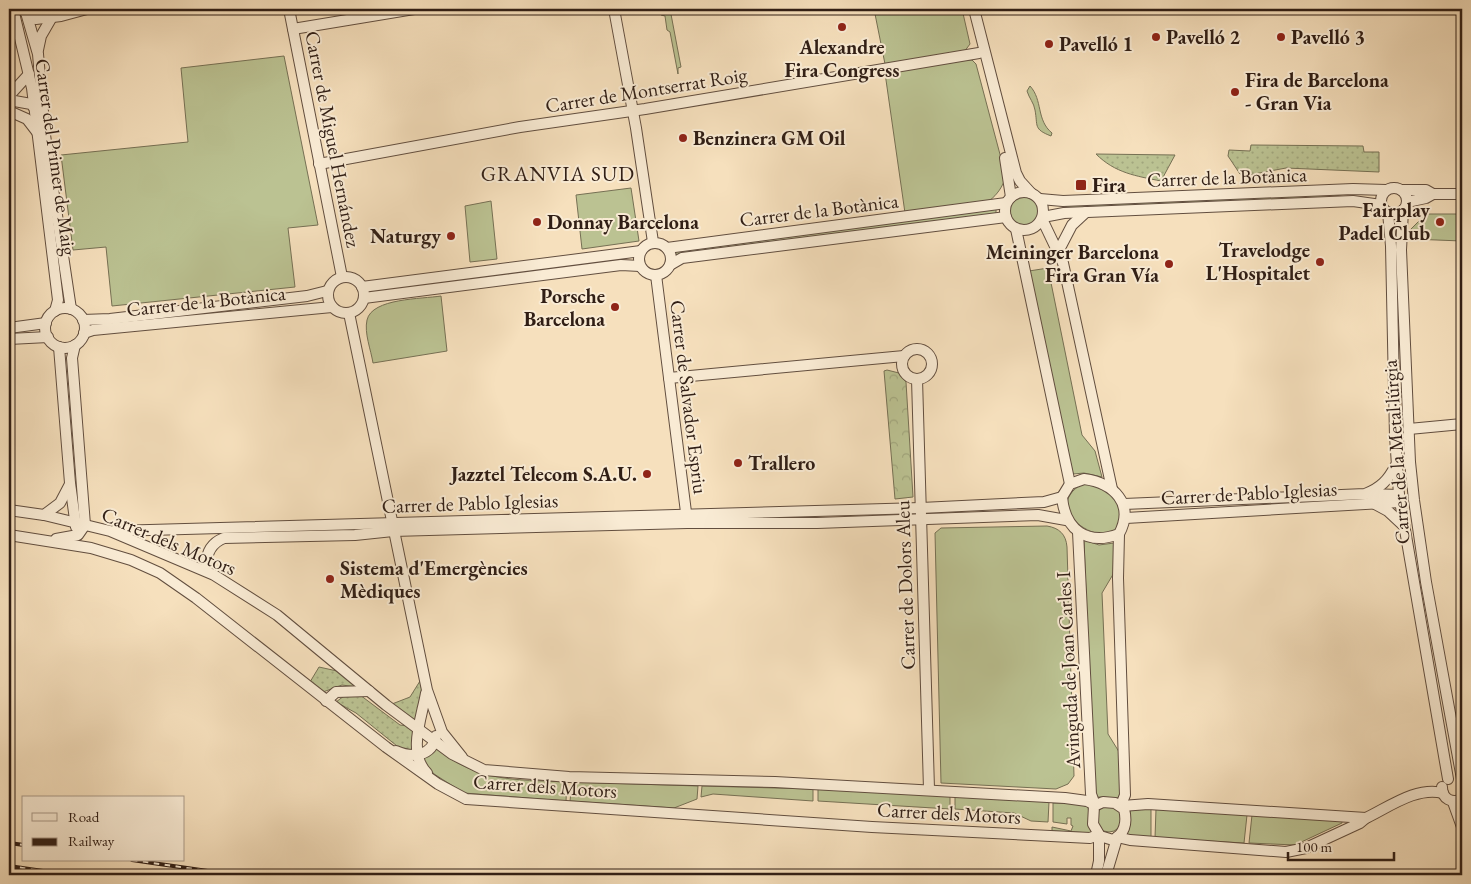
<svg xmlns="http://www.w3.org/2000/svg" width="1471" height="884" viewBox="0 0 1471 884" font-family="'EB Garamond',serif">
  <defs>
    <pattern id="park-crowns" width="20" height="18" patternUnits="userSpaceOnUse" patternTransform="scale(1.25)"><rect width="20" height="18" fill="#bbc292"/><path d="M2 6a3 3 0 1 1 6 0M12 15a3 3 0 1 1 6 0" fill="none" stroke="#a1a67d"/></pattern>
    <pattern id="garden-dots" width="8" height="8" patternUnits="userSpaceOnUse" patternTransform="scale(1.25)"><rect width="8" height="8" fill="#bbc292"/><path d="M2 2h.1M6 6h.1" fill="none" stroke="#a1a67d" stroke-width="1.8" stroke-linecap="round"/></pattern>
  </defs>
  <rect width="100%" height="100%" fill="#f6e0bd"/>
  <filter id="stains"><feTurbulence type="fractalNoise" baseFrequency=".004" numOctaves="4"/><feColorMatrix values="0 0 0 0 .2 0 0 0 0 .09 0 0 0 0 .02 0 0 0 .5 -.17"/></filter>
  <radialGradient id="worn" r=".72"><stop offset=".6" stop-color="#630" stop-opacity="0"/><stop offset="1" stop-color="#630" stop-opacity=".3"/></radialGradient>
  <g fill="#bbc292" stroke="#767054">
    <path d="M661,9H670L681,67L678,68V74L670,32L667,30L665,16L661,15Z"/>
    <path d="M874,9H962L970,44L964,52L885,64Z"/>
    <path d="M284,56L318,225L288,228L295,287L112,306L106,247L73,250L61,155L188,142L181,68Z"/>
    <path d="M966,60H972L976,64L1006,177C1002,187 998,194 989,201L905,213L885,73Z"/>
    <path d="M1030,86C1043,100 1036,120 1052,133L1051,136C1033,129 1038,126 1035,110C1034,103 1029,98 1027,91Z"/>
    <path d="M631,188L639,241L582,249L576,195Z"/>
    <path d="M1350,193L1326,198L1066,209V205Z"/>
    <circle cx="1024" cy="211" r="15"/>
    <path d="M491,201L497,259L470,262L465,206Z"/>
    <path d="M996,209V214L676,255L675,250Z"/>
    <path d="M1426,214H1462V241L1411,239V229Z"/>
    <path d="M1048,268L1082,435L1095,451L1102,477L1084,473L1073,474L1029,271Z"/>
    <path d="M441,296L447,351L373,363C371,350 364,333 367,320C372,298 422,299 441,296Z"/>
    <path d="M1084,483C1099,487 1122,494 1121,516C1120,561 1031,511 1084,483Z"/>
    <path d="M1047,526C1059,528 1066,534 1067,547L1074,776L1068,784L1056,789L941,783L935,533L941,528Z"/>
    <path d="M1084,540L1099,545L1114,543L1115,571L1102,593L1108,734L1121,755L1122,795L1119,798L1097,797L1093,789Z"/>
    <path d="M434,747C480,783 512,779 567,782L566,801L464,793L434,774L421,758Z"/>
    <path d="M572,782L698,786L697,799L674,808L570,801Z"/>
    <path d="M702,786L813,789V801L713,794L701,797Z"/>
    <path d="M818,789L950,796V809L818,801Z"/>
    <path d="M955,796L1049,802L1048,822L1031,821L1014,813L955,809Z"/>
    <path d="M1053,803H1076L1088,807L1092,833L1052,831V827L1071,831L1073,826L1071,825V818H1067V824L1053,822Z"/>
    <circle cx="1109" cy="819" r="13"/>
    <path d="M1151,809V837L1126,836L1130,824V810Z"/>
    <path d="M1156,809L1247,815L1244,843L1155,838Z"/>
    <path d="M1252,815L1342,821V823L1295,845L1249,843Z"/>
  </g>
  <path fill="url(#park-crowns)" stroke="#767054" d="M887,370L899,373L906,382L913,497L895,499L884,371Z"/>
  <g fill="url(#garden-dots)" stroke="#767054">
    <path d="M1251,145L1363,146L1364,152H1379V172L1286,168L1249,175L1240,174L1228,156L1229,150L1250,151Z"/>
    <path d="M1096,154L1175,155L1161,181C1136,176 1115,173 1096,154Z"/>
    <path d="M319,667L337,671L357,687L342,685L323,692L310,682Z"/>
    <path d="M420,681L422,691L418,723L392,704L410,697Z"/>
    <path d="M360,695L400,725L408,726L417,733L414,753L402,750L356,713L336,702L344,696Z"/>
  </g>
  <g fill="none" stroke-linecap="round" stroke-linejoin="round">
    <g stroke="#624e3f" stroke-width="12">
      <g id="minor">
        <path d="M13,9L32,88L58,300L55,311"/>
        <path d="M25,9L38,54L45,135L71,309"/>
        <path d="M289,9L342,277"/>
        <path d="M614,9L636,128L653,242"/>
        <path d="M974,9L1016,173L1020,181L1031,193"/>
        <path d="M24,11L36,19L61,16L87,9"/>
        <path d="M35,14L53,9"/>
        <path d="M293,29L414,9"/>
        <path d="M38,50L41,36L52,17"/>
        <path d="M9,96L29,74"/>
        <path d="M9,100L31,104L35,109"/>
        <path d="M9,111L27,119L37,132"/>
        <path d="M1005,158L1011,197"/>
        <path d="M319,164L520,127L645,109L979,53"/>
        <circle cx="1394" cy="201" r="13"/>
        <path d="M1401,190H1426L1433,194H1462"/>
        <circle cx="1024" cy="211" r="19"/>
        <path d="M1040,199L1063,201L1353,189L1386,190"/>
        <path d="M1407,202L1426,198L1433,194"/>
        <path d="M1403,210L1401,250L1410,462L1414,500L1426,582L1462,779"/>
        <path d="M1388,212L1391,246L1395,436L1399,495L1448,779"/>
        <path d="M1043,217L1064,213L1353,201L1381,205"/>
        <path d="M1042,219L1063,263L1112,489"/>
        <path d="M1016,229L1070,484"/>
        <circle cx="655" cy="259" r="16"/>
        <path d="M667,248L1006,203"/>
        <path d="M1059,250L1072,225L1086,212"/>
        <path d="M670,265L682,258L1006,217"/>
        <path d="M656,275L687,520"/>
        <circle cx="346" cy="295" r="18"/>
        <path d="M362,287L641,251"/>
        <path d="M364,298L621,265L640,266"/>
        <circle cx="65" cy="328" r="20"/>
        <path d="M349,313L427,690L442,732L462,757"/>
        <path d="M83,320L110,319L307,296L327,291"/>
        <path d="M9,328L46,323"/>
        <path d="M84,333L93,330L332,307"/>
        <path d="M9,339L48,337"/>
        <path d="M59,347L70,483L76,527"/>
        <circle cx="917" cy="364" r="15"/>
        <path d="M669,378L904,356"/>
        <path d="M917,379L929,789"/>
        <path d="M1409,429L1462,424"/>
        <path d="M1084,479C1114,483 1135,504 1119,534C1087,546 1065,530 1062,497L1070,484Z"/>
        <path d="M1368,494L1399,495"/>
        <path d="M1124,504L1365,494C1381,488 1388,480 1396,465"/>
        <path d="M1375,504L1388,511L1403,525"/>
        <path d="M9,510L44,515L110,531L214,575L277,615L386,705L452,754L484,770L569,777L775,782L1065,798L1087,801L1095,805"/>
        <path d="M44,515L60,503L70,484"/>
        <path d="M1126,518L1400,502"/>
        <path d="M114,531L921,508L1044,502L1062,497"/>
        <path d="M1078,532L1091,794L1095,805"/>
        <path d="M1119,534L1118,578L1125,795L1121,805"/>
        <path d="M9,535L91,548L131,560L160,573L196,598L386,747L438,784L466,799L872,827L1090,838L1098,835"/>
        <path d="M56,539L78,535L85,525L72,358L75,345"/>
        <path d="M207,571C205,556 209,544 224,538L355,535L393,531L687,523H817L1038,515L1066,520"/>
        <path d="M426,693C422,717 407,753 427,773"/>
        <path d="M326,701L336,692L369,691"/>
        <path d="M396,751C412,758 432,757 436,736"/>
        <path d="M1442,787C1442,799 1452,804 1462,799"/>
        <path d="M1103,802L1115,803L1124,809C1127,821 1126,833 1113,840L1100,836L1093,824L1094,806Z"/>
        <path d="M1453,802L1462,827"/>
        <path d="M1122,806L1148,804L1366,818"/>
        <path d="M1117,837L1130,840L1286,852L1306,848L1360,823L1366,818C1389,807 1417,786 1443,793"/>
        <path d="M1096,875L1099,861V836"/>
        <path d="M1106,875L1117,838"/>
      </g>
    </g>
    <use href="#minor" stroke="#f9ebd4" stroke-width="10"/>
    <g stroke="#301e15" stroke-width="4">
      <g id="rail">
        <path d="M9,843L24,845"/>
        <path d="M132,860L235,875"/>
        <path d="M9,866L70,875"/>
      </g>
    </g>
    <use href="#rail" stroke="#f9ebd4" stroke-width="2" stroke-dasharray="5.5" stroke-linecap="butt"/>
  </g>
  <g fill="#8f2418" stroke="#f9ebd4" stroke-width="2">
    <circle cx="842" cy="27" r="5"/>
    <circle cx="1156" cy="37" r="5"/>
    <circle cx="1281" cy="37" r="5"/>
    <circle cx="1049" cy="44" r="5"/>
    <circle cx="1235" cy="92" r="5"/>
    <circle cx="683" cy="138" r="5"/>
    <rect x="1075" y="179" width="12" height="12" rx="2.5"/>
    <circle cx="537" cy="222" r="5"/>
    <circle cx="1440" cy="222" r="5"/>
    <circle cx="451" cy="236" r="5"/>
    <circle cx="1320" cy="262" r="5"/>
    <circle cx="1169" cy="264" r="5"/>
    <circle cx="615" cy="307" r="5"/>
    <circle cx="738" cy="463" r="5"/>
    <circle cx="647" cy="474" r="5"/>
    <circle cx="330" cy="579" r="5"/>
  </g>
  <g text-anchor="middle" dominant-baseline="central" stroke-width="4" stroke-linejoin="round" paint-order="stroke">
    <g font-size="20" font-weight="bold" fill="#301e15" stroke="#f9ebd4" text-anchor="start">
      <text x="1166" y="37">Pavelló 2</text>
      <text x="1291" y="37">Pavelló 3</text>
      <text x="1059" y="44">Pavelló 1</text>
      <text x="842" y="47" text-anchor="middle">Alexandre<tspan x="842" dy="23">Fira Congress</tspan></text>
      <text x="1245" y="80">Fira de Barcelona<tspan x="1245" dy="23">- Gran Via</tspan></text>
      <text x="693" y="138">Benzinera GM Oil</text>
      <text x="1092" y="185">Fira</text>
      <text x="1430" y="210" text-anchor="end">Fairplay<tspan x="1430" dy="23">Padel Club</tspan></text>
      <text x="547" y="222">Donnay Barcelona</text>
      <text x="441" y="236" text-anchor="end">Naturgy</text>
      <text x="1310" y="250" text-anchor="end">Travelodge<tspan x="1310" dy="23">L'Hospitalet</tspan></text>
      <text x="1159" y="252" text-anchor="end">Meininger Barcelona<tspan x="1159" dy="23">Fira Gran Vía</tspan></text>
      <text x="605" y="296" text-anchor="end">Porsche<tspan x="605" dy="23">Barcelona</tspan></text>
      <text x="748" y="463">Trallero</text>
      <text x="637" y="474" text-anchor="end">Jazztel Telecom S.A.U.</text>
      <text x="340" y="568">Sistema d'Emergències<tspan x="340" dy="23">Mèdiques</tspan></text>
    </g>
    <g font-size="20" fill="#301e15" stroke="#f9ebd4">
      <text transform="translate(646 90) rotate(-9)">Carrer de Montserrat Roig</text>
      <text transform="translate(333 139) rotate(79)">Carrer de Miguel Hernández</text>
      <text transform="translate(56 157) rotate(82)">Carrer del Primer de Maig</text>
      <text transform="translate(1227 177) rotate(-2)">Carrer de la Botànica</text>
      <text transform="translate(819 210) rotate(-7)">Carrer de la Botànica</text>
      <text transform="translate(206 301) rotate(-6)">Carrer de la Botànica</text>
      <text transform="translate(689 397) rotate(83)">Carrer de Salvador Espriu</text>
      <text transform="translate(1396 452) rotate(-94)">Carrer de la Metal·lúrgia</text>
      <text transform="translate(1249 493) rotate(-3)">Carrer de Pablo Iglesias</text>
      <text transform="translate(470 503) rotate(-2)">Carrer de Pablo Iglesias</text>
      <text transform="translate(169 541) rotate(23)">Carrer dels Motors</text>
      <text transform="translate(905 585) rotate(-92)">Carrer de Dolors Aleu</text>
      <text transform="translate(1068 670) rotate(-93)">Avinguda de Joan Carles I</text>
      <text transform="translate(545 786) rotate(4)">Carrer dels Motors</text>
      <text transform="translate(949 813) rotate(3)">Carrer dels Motors</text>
    </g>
    <g font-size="21" letter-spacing="1" fill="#301e15" stroke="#f9ebd4">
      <text x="558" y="173">GRANVIA SUD</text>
    </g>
  </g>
  <rect width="1471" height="884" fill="none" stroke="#f6e0bd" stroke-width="30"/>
  <rect x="10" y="10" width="1451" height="864" fill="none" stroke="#301e15" stroke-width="2.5"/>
  <rect x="15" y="15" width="1441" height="854" fill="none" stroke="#301e15"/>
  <rect x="22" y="796" width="162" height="65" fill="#f9ebd4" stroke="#a99988"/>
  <rect x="32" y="813" width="25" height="8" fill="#f9ebd4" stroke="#a99988"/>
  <text x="68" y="822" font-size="15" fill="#301e15">Road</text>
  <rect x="32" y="838" width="25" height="8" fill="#301e15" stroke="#a99988"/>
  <text x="68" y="846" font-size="15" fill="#301e15">Railway</text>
  <path d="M1288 852v8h106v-8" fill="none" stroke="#301e15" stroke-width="2.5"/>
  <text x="1296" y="852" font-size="15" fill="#301e15" stroke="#f9ebd4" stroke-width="4" paint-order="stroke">100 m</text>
  <rect width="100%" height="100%" filter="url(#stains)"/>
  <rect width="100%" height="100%" fill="url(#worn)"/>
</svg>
